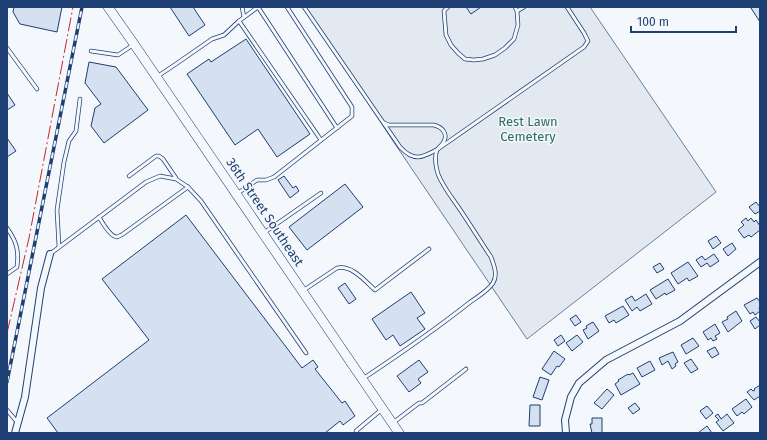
<svg xmlns="http://www.w3.org/2000/svg" width="767" height="440" viewBox="0 0 767 440" font-family="'Fira Sans',sans-serif">
  <rect width="100%" height="100%" fill="#f4f7fb"/>
  <path fill="#e3e9f0" stroke="#687fa3" d="M305,7H590L716,192L527,339L393,141Z"/>
  <g fill="#d5e0f0" stroke="#1d3f73">
    <path d="M14,7H62L57,32L20,24L13,12Z"/>
    <path d="M170,7H193L205,25L189,36Z"/>
    <path d="M466,7H481L471,14Z"/>
    <path d="M753,7H760V22L751,8Z"/>
    <path d="M246,39L310,134L277,157L258,129L235,145L187,74L209,59L211,62Z"/>
    <path d="M89,62L116,67L148,110L104,143L91,126L95,108L101,104L85,83Z"/>
    <path d="M7,93L15,105L7,110Z"/>
    <path d="M7,138L16,151L7,157Z"/>
    <path d="M284,176L293,188L296,186L299,191L290,198L278,180Z"/>
    <path d="M345,184L363,207L307,250L289,227Z"/>
    <path d="M756,202L760,207V211L755,214L749,207Z"/>
    <path d="M186,215L302,368L313,360L318,367L315,369L342,403L345,401L355,416L343,425L340,421L325,433H58L47,418L149,340L102,279Z"/>
    <path d="M746,218L748,221L751,218L754,222L756,220L760,226V230L751,237L749,235L744,238L738,230L744,225L741,222Z"/>
    <path d="M716,236L721,243L713,249L708,241Z"/>
    <path d="M732,243L736,249L728,256L723,249Z"/>
    <path d="M714,254L719,261L710,267L707,263L701,267L696,260L702,256L705,260Z"/>
    <path d="M688,262L698,276L689,281L687,278L678,284L671,273Z"/>
    <path d="M660,263L664,269L657,273L653,267Z"/>
    <path d="M668,279L675,290L666,295L665,293L656,299L650,290Z"/>
    <path d="M345,283L356,299L349,304L338,288Z"/>
    <path d="M411,292L425,313L417,318L425,329L400,346L393,335L386,340L372,319Z"/>
    <path d="M646,294L652,304L640,311L637,307L632,311L625,300L632,296L635,301Z"/>
    <path d="M757,298L760,302V307L759,308L760,311L755,315L753,312L750,314L744,305Z"/>
    <path d="M623,306L629,315L616,323L614,320L609,323L605,316Z"/>
    <path d="M736,311L742,321L728,332L722,322L728,319L727,317Z"/>
    <path d="M576,315L581,322L575,326L570,319Z"/>
    <path d="M756,317L760,322V325L755,329L750,321Z"/>
    <path d="M593,322L599,331L588,339L583,330L587,328L586,326Z"/>
    <path d="M715,324L720,333L715,336L717,339L713,341L711,338L708,340L703,332Z"/>
    <path d="M561,335L565,341L558,346L554,340Z"/>
    <path d="M577,335L583,342L572,351L566,343Z"/>
    <path d="M693,338L699,346L686,354L681,345Z"/>
    <path d="M715,347L719,354L712,358L707,351Z"/>
    <path d="M554,351L565,359L559,367L557,366L551,375L542,369Z"/>
    <path d="M673,352L678,362L675,364L676,366L672,369L668,361L662,365L659,358Z"/>
    <path d="M691,359L698,369L691,373L684,363Z"/>
    <path d="M419,360L428,372L418,379L421,383L409,392L397,376Z"/>
    <path d="M650,361L655,370L642,377L637,368Z"/>
    <path d="M633,373L640,384L621,395L615,384L619,381L618,380L628,374L629,375Z"/>
    <path d="M540,377L549,380L542,400L533,397Z"/>
    <path d="M760,385V396L754,400L747,392L751,389L753,391L755,390L754,389Z"/>
    <path d="M607,389L614,395L602,409L594,403Z"/>
    <path d="M746,399L752,407L744,414L742,412L737,416L732,409Z"/>
    <path d="M635,403L640,409L633,414L628,408Z"/>
    <path d="M530,405H540V426H529Z"/>
    <path d="M707,406L713,413L706,419L700,411Z"/>
    <path d="M718,414L721,419L727,414L734,423L723,431L716,422L719,420L715,416Z"/>
    <path d="M592,418H602V433H592L590,424H592Z"/>
    <path d="M707,426L712,433H698Z"/>
  </g>
  <g fill="none" stroke-linecap="round" stroke-linejoin="round">
    <g stroke="#1d3f73" stroke-width="4.5">
      <g id="lane">
        <path d="M242,7L244,17"/>
        <path d="M258,7L337,128"/>
        <path d="M304,7L400,147C414,162 422,158 438,149L584,47L588,41L584,33L567,7"/>
        <path d="M448,7L444,11L446,35L451,45L458,53L465,59L474,60L483,59L495,55L505,48L514,39L518,25L517,11L515,7"/>
        <path d="M517,11L524,7"/>
        <path d="M239,21L321,140"/>
        <path d="M7,48L37,89"/>
        <path d="M91,51L118,55L133,45"/>
        <path d="M158,76L176,64L212,39L224,35L239,21L258,7"/>
        <path d="M129,176L156,156H159L163,159L176,178"/>
        <path d="M238,193L257,180H266L274,177L352,116V107L287,7"/>
        <path d="M99,217C102,222 110,237 117,237C119,236 122,235 123,234L188,187"/>
        <path d="M7,228C17,242 19,251 17,267L7,274"/>
        <path d="M265,232L321,193"/>
        <path d="M59,247L57,210L64,162L69,141L76,131L80,99"/>
        <path d="M50,254L146,182L160,176L176,179L188,187L201,201L306,353"/>
        <path d="M304,290L337,268C352,265 364,280 375,290L429,249"/>
        <path d="M364,378C400,354 436,329 469,303C477,297 488,291 493,283C498,275 494,265 491,257C481,242 471,226 461,211C453,199 443,187 438,174C436,167 434,157 437,150C439,147 442,145 443,143C449,134 442,127 434,125H389L384,123"/>
        <path d="M7,410L18,423"/>
        <path d="M394,422L419,403H422L466,369"/>
        <path d="M357,433L356,431L381,410"/>
      </g>
    </g>
    <g stroke="#1d3f73" stroke-width="8">
      <g id="street">
        <path d="M15,433L25,397L41,288L50,254"/>
        <path d="M566,433L565,420L571,397L579,383L606,360L680,321L760,262"/>
      </g>
    </g>
    <g stroke="#1d3f73" stroke-width="10">
      <path id="secondary" d="M108,7L134,44L399,433"/>
    </g>
    <use href="#lane" stroke="#f4f7fb" stroke-width="3"/>
    <use href="#street" stroke="#f4f7fb" stroke-width="6"/>
    <use href="#secondary" stroke="#f4f7fb" stroke-width="9"/>
    <g stroke="#1d3f73" stroke-width="3.5">
      <path id="rail" d="M7,382L82,7"/>
    </g>
    <use href="#rail" stroke="#f4f7fb" stroke-width="2" stroke-dasharray="6" stroke-linecap="butt"/>
    <path stroke="#c62828" stroke-width="1" stroke-dasharray="14 3 2 3" stroke-linecap="butt" d="M7,333L29,238L73,7"/>
  </g>
  <g text-anchor="middle" dominant-baseline="central" stroke-width="3" stroke-linejoin="round" paint-order="stroke">
    <g font-size="13" fill="#2c6c60" stroke="#f4f7fb">
      <text x="528" y="121">Rest Lawn<tspan x="528" dy="15">Cemetery</tspan></text>
    </g>
    <g font-size="13" fill="#1d3f73" stroke="#f4f7fb">
      <text transform="translate(265 212) rotate(56)">36th Street Southeast</text>
    </g>
  </g>
  <rect width="767" height="440" fill="none" stroke="#1d3f73" stroke-width="16"/>
  <path d="M631 26v6h105v-6" fill="none" stroke="#1d3f73" stroke-width="2"/>
  <text x="637" y="26" font-size="12" fill="#1d3f73" stroke="#f4f7fb" stroke-width="3" paint-order="stroke">100 m</text>
</svg>
